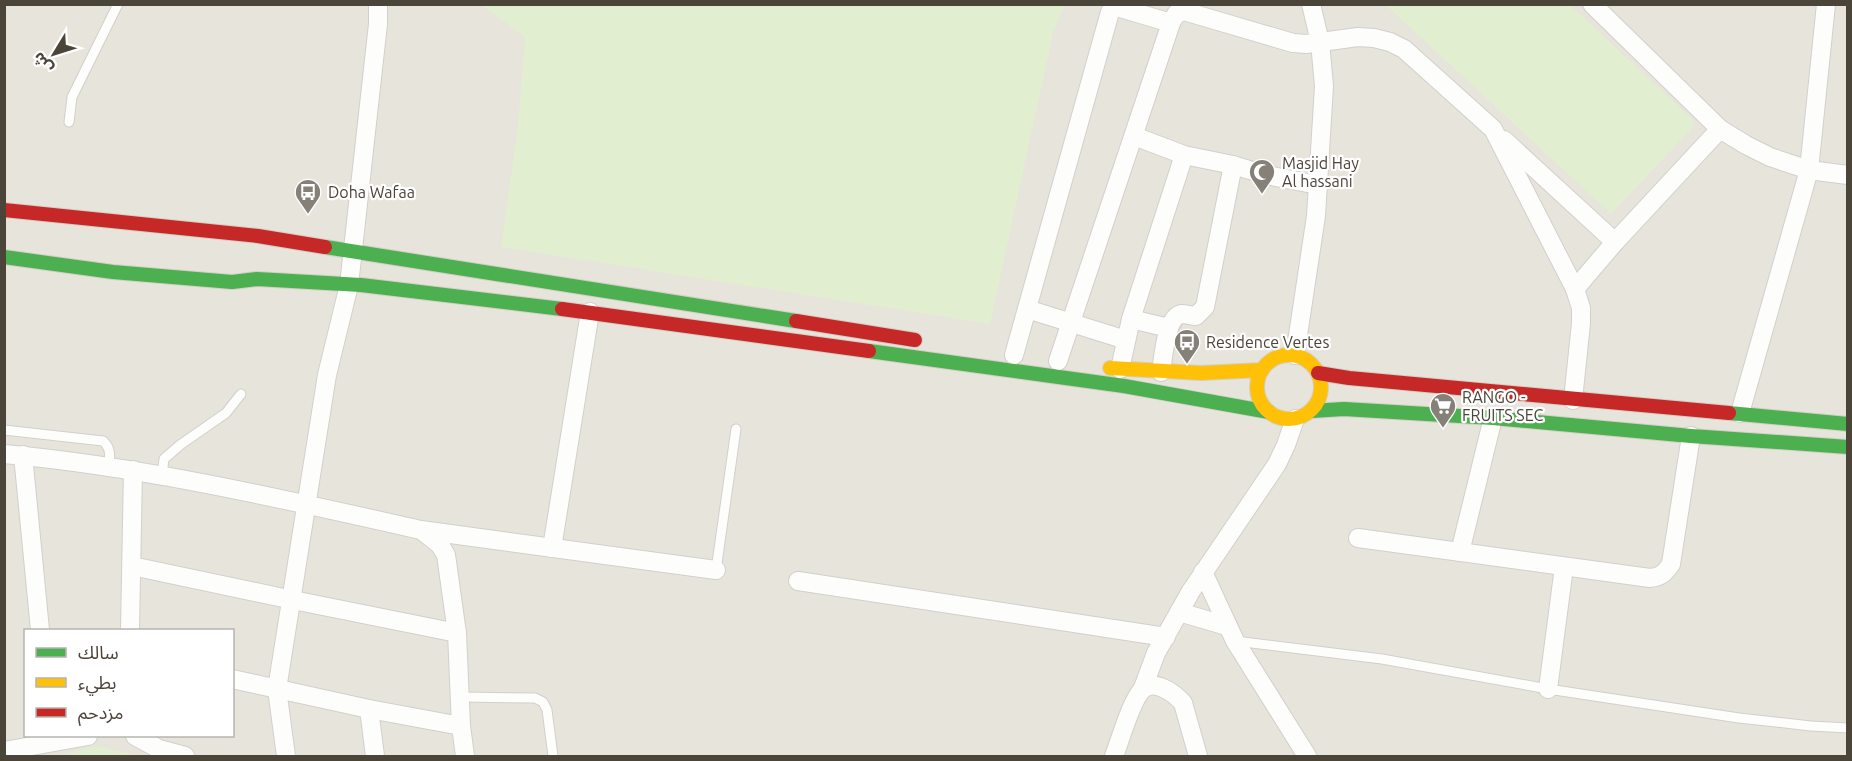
<svg xmlns="http://www.w3.org/2000/svg" width="1852" height="761" viewBox="0 0 1852 761" font-family="Ubuntu,'Noto Sans Arabic',sans-serif">
  <rect width="100%" height="100%" fill="#f4f2ee"/>
  <path fill="#e7e4dc" fill-rule="evenodd" d="M4,5H1847V756H5ZM26,630H232V736H26Z"/>
  <g fill="#e1eecf">
    <path d="M481,5H1065L1054,29L990,324L501,247L518,125L525,37Z"/>
    <path d="M1386,5H1570L1691,118L1694,122L1693,127L1611,214Z"/>
    <path d="M98,746L139,756H56Z"/>
  </g>
  <g fill="none" stroke-linecap="round" stroke-linejoin="round">
    <g stroke="#d2d0cb" stroke-width="11">
      <g id="lane">
        <path d="M69,122L72,97L118,4"/>
        <path d="M4,430L103,441C111,448 110,456 109,465"/>
        <path d="M162,475L164,459L180,445L226,413L241,394"/>
        <path d="M716,570L736,429"/>
        <path d="M1235,641L1382,659L1548,689L1739,718L1811,726L1848,728"/>
        <path d="M460,697L535,698L543,702L547,710L553,756"/>
      </g>
    </g>
    <g stroke="#d2d0cb" stroke-width="20">
      <g id="street">
        <path d="M1592,4L1720,129L1746,145L1770,157L1809,170L1848,175"/>
        <path d="M1134,136L1184,155L1233,165L1266,175L1318,185"/>
        <path d="M1504,140L1615,242"/>
        <path d="M1575,289L1615,242L1720,129"/>
        <path d="M1027,309L1126,340"/>
        <path d="M1131,319L1169,328"/>
        <path d="M1014,355L1110,12L1117,7L1171,23"/>
        <path d="M1295,355L1316,216L1324,86L1320,42L1311,4"/>
        <path d="M1058,361L1171,23L1176,14L1184,11L1293,43L1306,44L1358,37L1374,38L1390,42L1404,49L1493,129L1575,289L1581,308V323L1573,400"/>
        <path d="M1120,369L1131,319L1184,155"/>
        <path d="M1161,372C1163,359 1166,316 1182,314C1186,314 1192,316 1196,316L1205,307L1233,165"/>
        <path d="M1740,413L1809,170L1826,4"/>
        <path d="M4,454C145,467 283,499 421,530L440,545L446,555L457,633L461,726L465,756"/>
        <path d="M23,455L40,630"/>
        <path d="M421,530L716,570"/>
        <path d="M1358,538L1650,578C1661,577 1665,573 1671,564L1691,436"/>
        <path d="M552,548L590,312"/>
        <path d="M1460,552L1493,418"/>
        <path d="M132,566L293,600L457,633"/>
        <path d="M1203,572L1235,641L1307,756"/>
        <path d="M798,581L1166,637"/>
        <path d="M1179,612L1227,626"/>
        <path d="M130,630L133,470"/>
        <path d="M232,679L369,709L461,726"/>
        <path d="M1143,688L1156,653L1191,591L1277,464L1286,445L1295,419"/>
        <path d="M1548,689L1564,567"/>
        <path d="M369,709L375,756"/>
        <path d="M135,736L159,749L185,756"/>
        <path d="M4,751L88,736"/>
        <path d="M286,756L277,689L327,375L349,285L378,24V4"/>
        <path d="M1114,756C1120,741 1131,701 1142,690C1154,678 1174,693 1183,703L1198,756"/>
      </g>
    </g>
    <g stroke="#d3cfc5" stroke-width="16">
      <g id="fast">
        <path d="M325,247L796,321"/>
        <path d="M4,257L113,272L232,282L257,279L361,285L562,309"/>
        <path d="M869,351L1124,386L1269,412"/>
        <path d="M1311,411L1344,409L1493,418L1691,436L1848,447"/>
        <path d="M1729,413L1848,424"/>
      </g>
    </g>
    <g stroke="#d3cfc5" stroke-width="16">
      <g id="slow">
        <circle cx="1289" cy="387" r="32"/>
        <path d="M1110,368L1201,373L1262,370"/>
      </g>
    </g>
    <g stroke="#d3cfc5" stroke-width="16">
      <g id="jam">
        <path d="M4,210L258,236L325,247"/>
        <path d="M562,309L869,351"/>
        <path d="M796,321L915,340"/>
        <path d="M1318,373L1349,378L1729,413"/>
      </g>
    </g>
    <use href="#lane" stroke="#fdfdfc" stroke-width="9"/>
    <use href="#street" stroke="#fdfdfc" stroke-width="18"/>
    <use href="#fast" stroke="#4caf50" stroke-width="14"/>
    <use href="#slow" stroke="#ffc107" stroke-width="14"/>
    <use href="#jam" stroke="#c62828" stroke-width="14"/>
  </g>
  <defs>
    <g id="mosque-pin" transform="scale(1.35)"><path d="M0 17L-7.5 6A9.5 9.5 0 1 1 7.5 6Z" fill="#868178" stroke="#fff"/><path d="M3.5-4.9A6 6 0 1 0 3.5 4.9A5 5 0 1 1 3.5-4.9Z" fill="#fff"/></g>
    <g id="bus-pin" transform="scale(1.35)"><path d="M0 17L-7.5 6A9.5 9.5 0 1 1 7.5 6Z" fill="#868178" stroke="#fff"/><path d="M-5-6H5V4H4V6H2V4H-2V6H-4V4H-5ZM-3.5-4V0h7V-4ZM-3.5 1.2v1.5H-2V1.2ZM2 1.2v1.5H3.5V1.2Z" fill="#fff"/></g>
    <g id="supermarket-pin" transform="scale(1.35)"><path d="M0 17L-7.5 6A9.5 9.5 0 1 1 7.5 6Z" fill="#868178" stroke="#fff"/><path d="M-6-5.5h2.5l.6 2H6L4.5 2H-2.5L-4.4-4H-6ZM-1.5 3.2a1.3 1.3 0 1 0 .1 0ZM3 3.2a1.3 1.3 0 1 0 .1 0Z" fill="#fff"/></g>
  </defs>
  <g fill-rule="evenodd">
    <use href="#mosque-pin" x="1262" y="172"/>
    <use href="#bus-pin" x="308" y="192"/>
    <use href="#bus-pin" x="1187" y="342"/>
    <use href="#supermarket-pin" x="1443" y="406"/>
  </g>
  <g text-anchor="middle" dominant-baseline="central" stroke-width="4.5" stroke-linejoin="round" paint-order="stroke">
    <g font-size="16" fill="#4b4439" stroke="#fff" text-anchor="start">
      <text x="1282" y="163">Masjid Hay<tspan x="1282" dy="18">Al hassani</tspan></text>
      <text x="328" y="192">Doha Wafaa</text>
      <text x="1206" y="342">Residence Vertes</text>
      <text x="1462" y="397">RANGO -<tspan x="1462" dy="18">FRUITS SEC</tspan></text>
    </g>
  </g>
  <rect width="1852" height="761" fill="none" stroke="#4b4439" stroke-width="12"/>
  <rect x="24" y="629" width="210" height="108" fill="#ffffff" stroke="#b7b4b0" stroke-width="1.5"/>
  <rect x="36" y="648" width="30" height="9" fill="#4caf50" stroke="#b7b4b0" stroke-width="1.5"/>
  <text x="78" y="659" font-size="18" fill="#4b4439">سالك</text>
  <rect x="36" y="678" width="30" height="9" fill="#ffc107" stroke="#b7b4b0" stroke-width="1.5"/>
  <text x="78" y="689" font-size="18" fill="#4b4439">بطيء</text>
  <rect x="36" y="708" width="30" height="9" fill="#c62828" stroke="#b7b4b0" stroke-width="1.5"/>
  <text x="78" y="719" font-size="18" fill="#4b4439">مزدحم</text>
  <g transform="translate(54 54) rotate(232)" stroke="#ffffff" stroke-width="4.5" paint-order="stroke">
  <path d="M0-4.5L10 22L0 15L-10 22Z" fill="#4b4439"/>
  <text y="-9" font-size="16" font-weight="bold" text-anchor="middle" fill="#4b4439">ش</text>
  </g>
</svg>
